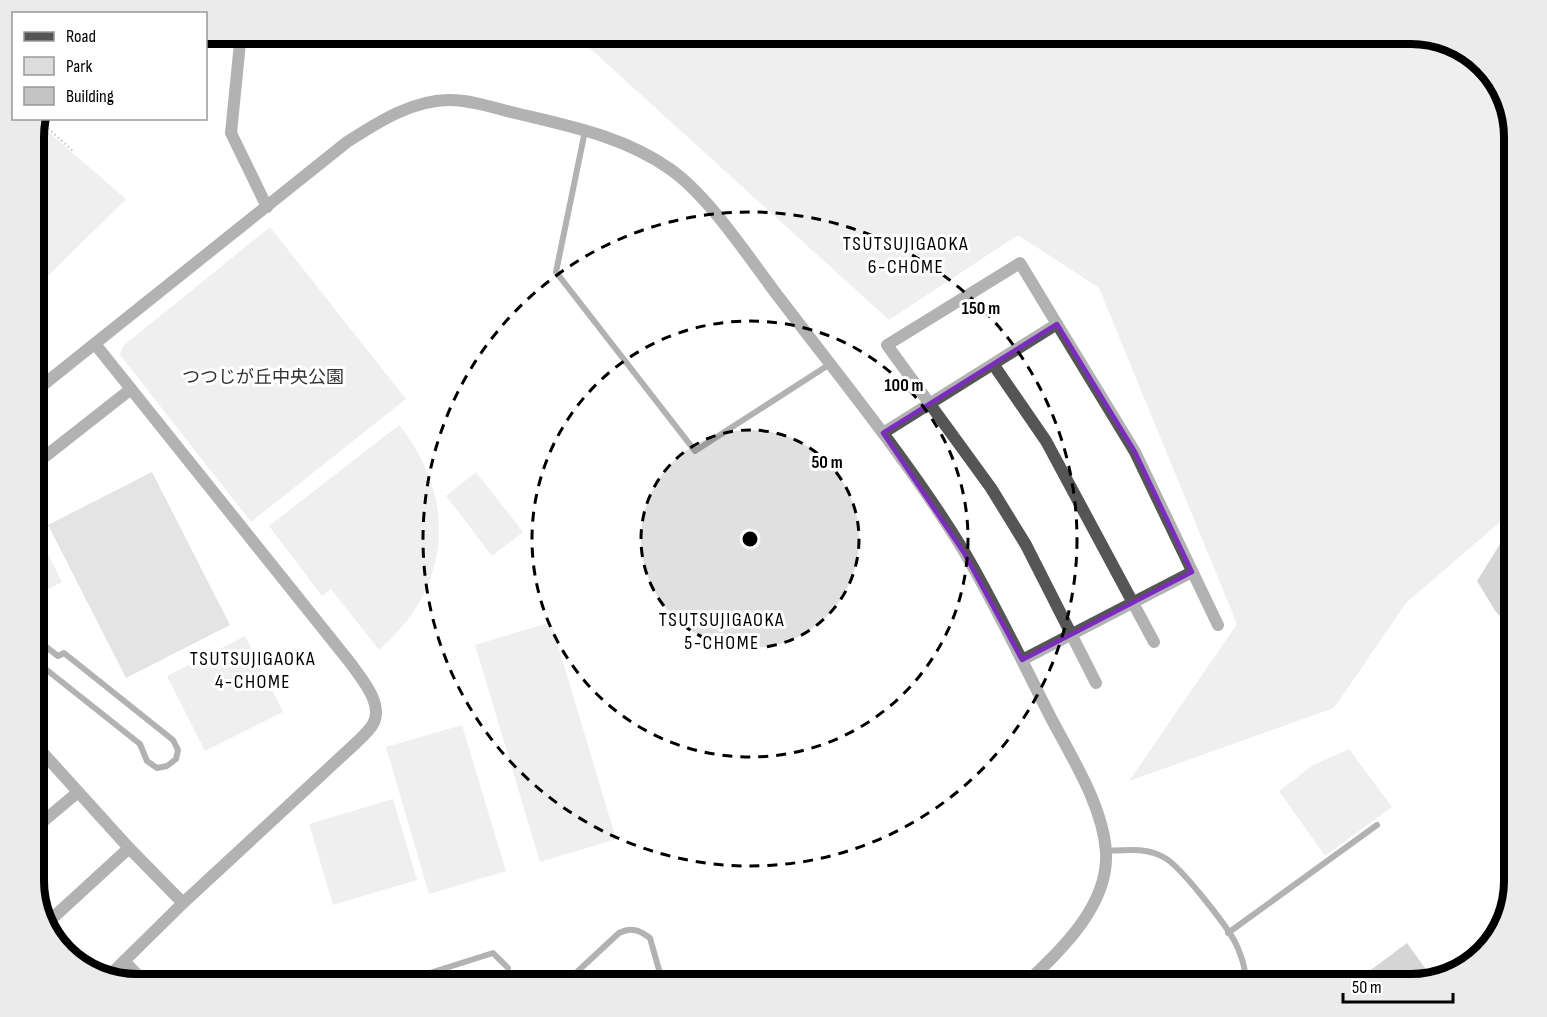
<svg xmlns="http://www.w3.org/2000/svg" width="1547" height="1017" viewBox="0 0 1547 1017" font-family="'Sofia Sans Condensed','Noto Sans JP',sans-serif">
  <rect width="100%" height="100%" fill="#fff"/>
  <g fill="#dcdcdc">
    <path d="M274,33H480L297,45Z"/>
    <path d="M573,33H1410L1468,50L1500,85L1514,136V510L1406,603L1334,708L1129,781L1237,624L1099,288L1018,235L889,320Z"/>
    <path d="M37,122L126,199L33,291V130Z"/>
    <path d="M270,227L406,399L251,522L120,355L123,346Z"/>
    <path d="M399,425C459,499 451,589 379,650L331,589L322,596L269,526Z"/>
    <path d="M476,472L523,532L492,556L446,496Z"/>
    <path d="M33,525L62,582L33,597Z"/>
    <path d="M551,622L616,839L540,862L475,645Z"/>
    <path d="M245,636L283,712L205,751L167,676Z"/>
    <path d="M462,725L506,871L429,894L386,747Z"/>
    <path d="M1349,749L1392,807L1325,856L1279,791L1313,765Z"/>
    <path d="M393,799L417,880L333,905L309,824Z"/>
  </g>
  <g fill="#a3a3a3">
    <path d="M1500,544L1514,545V631L1496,612L1477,581Z"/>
    <path d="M1407,943L1432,978L1411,984H1352Z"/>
  </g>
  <path fill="#c4c4c4" d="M152,472L230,625L126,678L48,525Z"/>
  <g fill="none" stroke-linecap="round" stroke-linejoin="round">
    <path stroke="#777" stroke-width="2" stroke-dasharray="1.5 3" stroke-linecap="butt" d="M38,119L73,151"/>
    <g stroke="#555" stroke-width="6">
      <path d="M585,131L556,272L695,451L830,364"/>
      <path d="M33,652L41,643L58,656L64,653L173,740L178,750L176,759L167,766L157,768L147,761L140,744L33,659"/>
      <path d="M1514,792C1506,816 1511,840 1514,864"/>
      <path d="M1106,851C1126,850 1147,847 1165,858C1181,867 1228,927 1236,944C1241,955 1247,971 1245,984"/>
      <path d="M1228,933L1377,825"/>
      <path d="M395,984L493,953L508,968"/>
      <path d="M564,984L619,933C632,927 639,930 650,938L663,984"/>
    </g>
    <g stroke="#555" stroke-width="12">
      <path d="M241,33L231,133L267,207"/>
      <path d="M1057,324L1135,452L1218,625"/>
      <path d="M95,344L352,665C362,680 384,704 373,724C369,731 362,737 357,742L183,903L109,976"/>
      <path d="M993,364L1057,324L1020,263L887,345L991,488L1026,545L1096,683"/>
      <path d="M883,433L993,364L1046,441L1154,642"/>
      <path d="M33,466L131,389"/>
      <path d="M1022,660L1192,572"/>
      <path d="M33,742L129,848L183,903"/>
      <path d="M33,830L78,792"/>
      <path d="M45,925L129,848"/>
      <path d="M124,961L146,984"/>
    </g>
    <path stroke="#555" stroke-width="12" d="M33,393L347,142C377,123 411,100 450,100C472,100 494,108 515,113C569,126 623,136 670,169C711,198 750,260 781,300C844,383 911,464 965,553C996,606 1023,663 1051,718C1072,758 1103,806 1106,852C1109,906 1060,951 1025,984"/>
  </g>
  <path d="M0 0H1547V1017H0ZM1057,324L1135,452L1192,572L1022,660L964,553L883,433Z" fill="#fff" fill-opacity=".55" fill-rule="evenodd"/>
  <path fill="none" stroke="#7b2cbf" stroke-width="4.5" stroke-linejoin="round" d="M1057,324L1135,452L1192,572L1022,660L964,553L883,433Z"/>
  <circle cx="750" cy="539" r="109" fill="#000" fill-opacity=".12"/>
  <g fill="none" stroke="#000" stroke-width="3" stroke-dasharray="10 8">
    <circle cx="750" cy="539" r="109"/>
    <circle cx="750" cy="539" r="218"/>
    <circle cx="750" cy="539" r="327"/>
  </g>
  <g text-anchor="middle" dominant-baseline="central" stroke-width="6" stroke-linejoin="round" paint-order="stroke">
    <g font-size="18" fill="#333" stroke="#fff">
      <text x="263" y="377">つつじが丘中央公園</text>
    </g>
    <g font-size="20" letter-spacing="1.5" fill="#000" stroke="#fff">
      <text x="906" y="244">TSUTSUJIGAOKA<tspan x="906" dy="23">6-CHOME</tspan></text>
      <text x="722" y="620">TSUTSUJIGAOKA<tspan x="722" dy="23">5-CHOME</tspan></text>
      <text x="253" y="659">TSUTSUJIGAOKA<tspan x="253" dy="23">4-CHOME</tspan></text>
    </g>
  </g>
  <path d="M0 0H1547V1017H0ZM137 44H1411A93 93 0 0 1 1504 137V881A93 93 0 0 1 1411 974H137A93 93 0 0 1 44 881V137A93 93 0 0 1 137 44Z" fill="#ebebeb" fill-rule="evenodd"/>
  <path fill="none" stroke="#000" stroke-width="8" d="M137 44H1411A93 93 0 0 1 1504 137V881A93 93 0 0 1 1411 974H137A93 93 0 0 1 44 881V137A93 93 0 0 1 137 44Z"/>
  <circle cx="750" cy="539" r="9" fill="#000" stroke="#fff" stroke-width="3"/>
  <g font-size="18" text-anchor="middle" font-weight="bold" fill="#000" stroke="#fff" stroke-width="6" stroke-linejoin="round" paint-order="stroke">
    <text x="981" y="314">150 m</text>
    <text x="904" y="391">100 m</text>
    <text x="827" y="468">50 m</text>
  </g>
  <rect x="12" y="12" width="195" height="108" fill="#ffffff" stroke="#999999" stroke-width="1.5"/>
  <rect x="24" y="32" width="30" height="9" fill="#555555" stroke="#999999" stroke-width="1.5"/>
  <text x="66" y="42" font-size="18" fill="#000000">Road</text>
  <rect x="24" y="57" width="30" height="18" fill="#dcdcdc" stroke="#999999" stroke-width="1.5"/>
  <text x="66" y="72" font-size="18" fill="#000000">Park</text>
  <rect x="24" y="87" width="30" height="18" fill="#c4c4c4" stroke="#999999" stroke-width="1.5"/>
  <text x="66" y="102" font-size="18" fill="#000000">Building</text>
  <path d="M1343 993v9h110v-9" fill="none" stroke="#000000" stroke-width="3"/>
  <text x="1352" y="993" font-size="18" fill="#000000" stroke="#ffffff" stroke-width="4.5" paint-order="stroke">50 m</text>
</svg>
